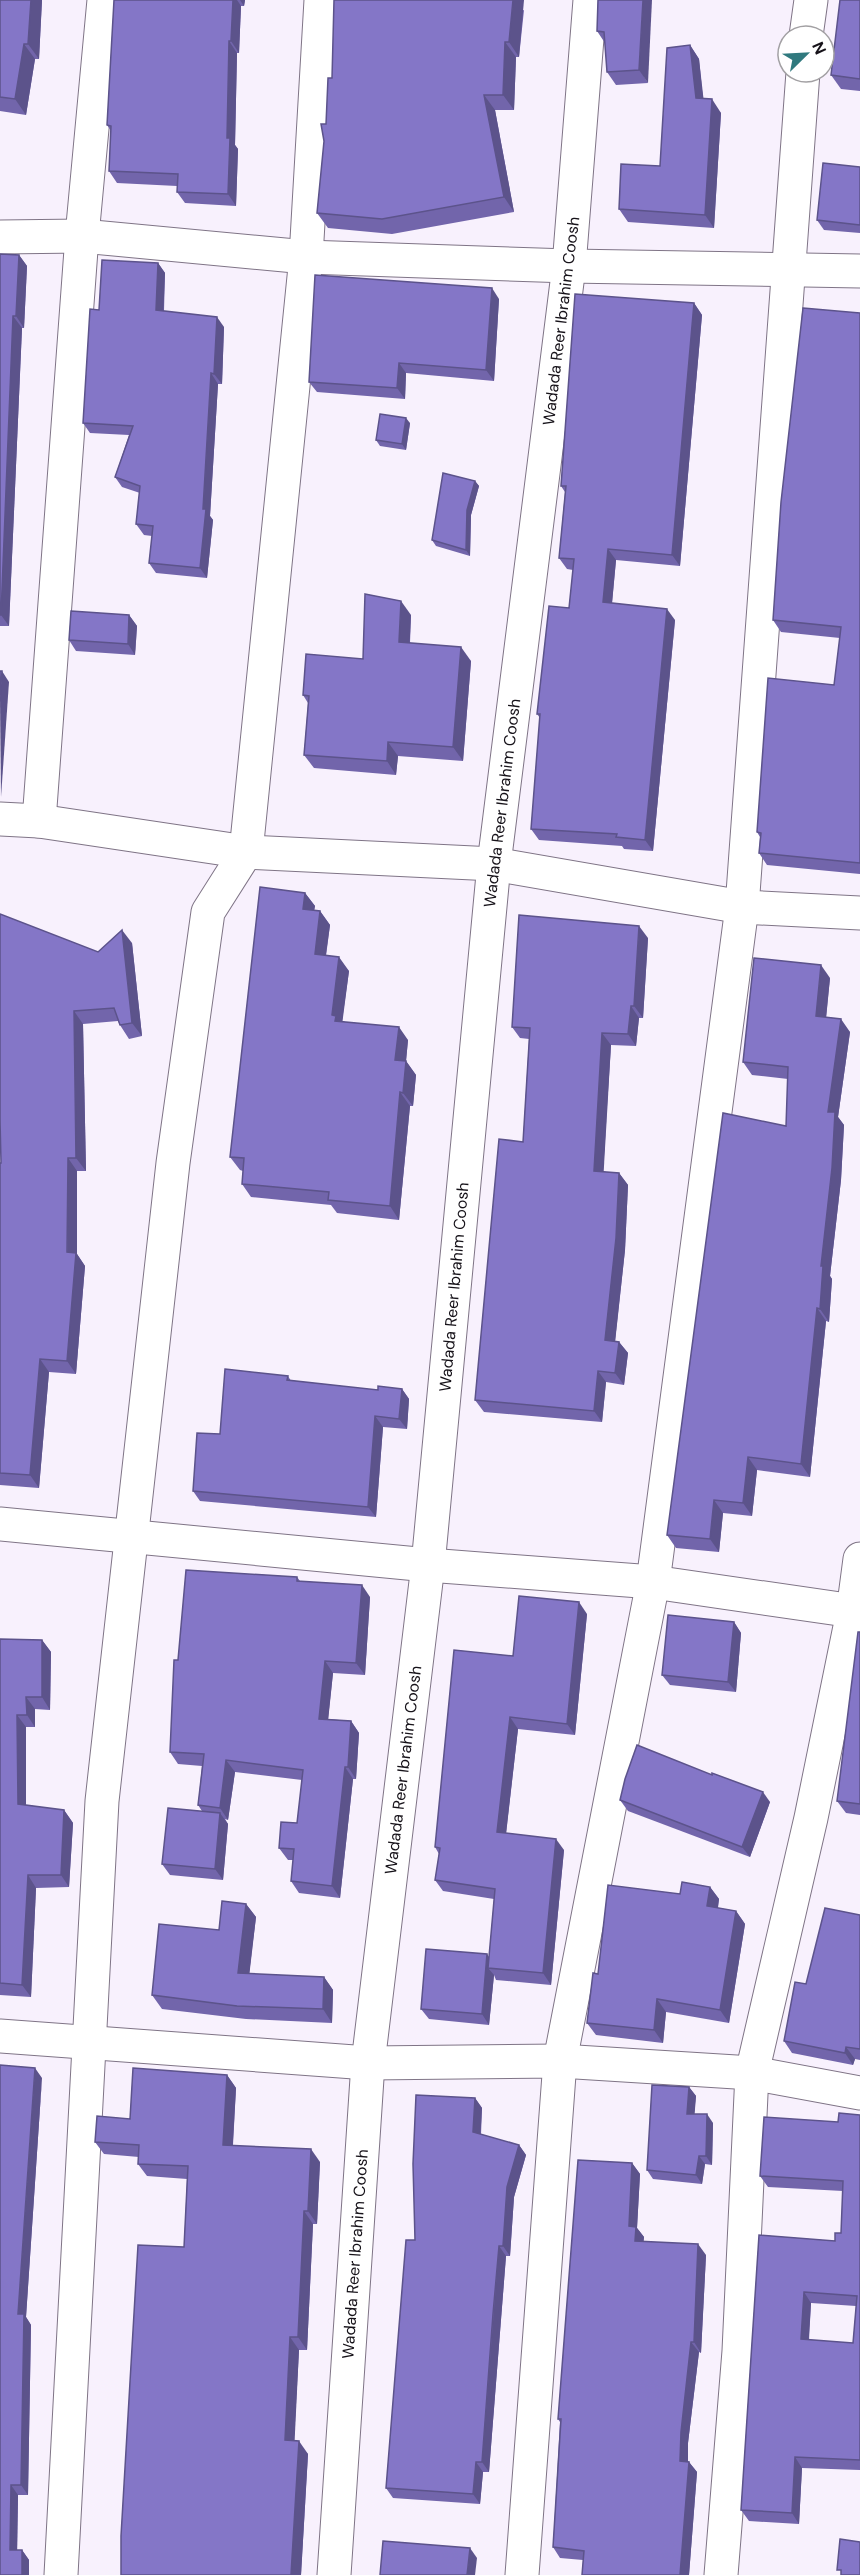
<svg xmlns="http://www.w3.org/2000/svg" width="860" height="2575" viewBox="0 0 860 2575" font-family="'DM Sans',sans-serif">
  <rect width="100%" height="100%" fill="#f8f1fd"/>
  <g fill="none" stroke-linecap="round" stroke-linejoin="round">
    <g stroke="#7f7486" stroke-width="35">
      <g id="street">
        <path d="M806,36L811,0"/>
        <path d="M0,237L82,236L306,257L569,266L860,271"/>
        <path d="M0,819L39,821L246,852L494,864L742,907L860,913"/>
        <path d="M39,821L82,236L104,0"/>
        <path d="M0,1524L428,1565L653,1582L860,1612"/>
        <path d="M0,2036L368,2063L560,2061L752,2073L860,2093"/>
        <path d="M61,2575L102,1801L173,1163L208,912L246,852L306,257L321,0"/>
        <path d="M334,2575L368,2063L428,1565L494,864L569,266L590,0"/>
        <path d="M522,2575L560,2061L653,1582L742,907L803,72"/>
        <path d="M721,2575L739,2351L752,2073L811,1818L853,1612L860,1559"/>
      </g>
    </g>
    <use href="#street" stroke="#fff" stroke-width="33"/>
  </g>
  <g fill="#7265ab" fill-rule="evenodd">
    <path d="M0,0H42L39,59H35L26,115L0,111Z"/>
    <path d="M114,0H245L244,6H241L239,53H237L235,145L238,149L236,206L185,203L177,192V186L117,183L109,171L111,131L107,125Z"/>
    <path d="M598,0L648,83L616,85L607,72L605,43L597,31Z"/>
    <path d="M860,0V91L841,89L831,75Z"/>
    <path d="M524,10L519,57H516L514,110H495L514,212L392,234L328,228L317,213L326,124L332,78Z"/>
    <path d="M690,45L699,59L703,99L721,113L714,228L628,222L619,209L660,166Z"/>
    <path d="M860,167V233L824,230L817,220Z"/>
    <path d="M0,254L19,255L27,266L24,328H22L9,626H0Z"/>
    <path d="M158,263L165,273L164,311L224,327L222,384H218L210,516L213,520L207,578L156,573L149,563L152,536L144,535L136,524L140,493L122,487L115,477L129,435L90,433L83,423L99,310Z"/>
    <path d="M499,299L494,381L406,373L405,399L317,392L309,382Z"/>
    <path d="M694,303L702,315L680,566L616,560L612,603L675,620L653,851L624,849L622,846L539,840L531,829L540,718L537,714L569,608L573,570L567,569L559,558L565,492L561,486Z"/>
    <path d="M860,313V874L767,865L759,853L760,837L757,832L834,685L840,638L781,632L773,620Z"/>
    <path d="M410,423L406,450L380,446L376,440Z"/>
    <path d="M475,481L479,486L471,515L470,556L436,546L432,540Z"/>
    <path d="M129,615L137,626L135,655L76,651L69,640Z"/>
    <path d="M411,615L410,643L471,661L463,761L398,756L396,775L314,768L304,755L308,703L303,695L363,659Z"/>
    <path d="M305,893L315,906L314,910L320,911L330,925L326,956L349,971L342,1021L408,1040L406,1061L416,1075L413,1106H410L399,1220L337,1213L331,1205L251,1197L242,1184L243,1171L240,1170L230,1157Z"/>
    <path d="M648,938L643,1018H639L636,1046L611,1045L603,1172L619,1173L628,1185L625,1250L615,1341L619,1342L628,1353L624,1385L606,1382L602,1422L484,1412L475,1400L523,1142L529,1039L520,1038L512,1027Z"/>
    <path d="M132,943L142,1036L129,1039L120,1025L118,1021L83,1024L86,1171H77V1254L85,1266L76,1374L49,1372L39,1488L0,1485V1163H1L98,952Z"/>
    <path d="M830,978L826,1017L850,1032L838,1117L844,1125L841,1180L830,1276L832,1279L829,1322L826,1321L810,1477L757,1470L752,1516L723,1513L719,1552L676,1548L667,1535L786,1126L788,1079L752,1075L743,1062Z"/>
    <path d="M288,1376L291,1381L378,1390L402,1389L409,1399L407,1429L383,1427L376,1517L200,1501L193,1491L220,1434Z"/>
    <path d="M297,1577L300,1581L370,1597L365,1675L333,1673L328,1719L351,1721L359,1733L356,1779H353L340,1898L299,1893L291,1881L293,1860H288L279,1848L297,1823L302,1780L235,1772L228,1820L225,1819L228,1824L223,1880L170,1875L162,1864L202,1811L198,1805L202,1766L178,1764L170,1752L178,1660Z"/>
    <path d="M587,1614L575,1735L518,1729L506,1833L564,1850L551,1985L496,1980L494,1975L489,2025L429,2019L421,2009L487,1954L489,1958L494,1899L443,1891L435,1880L439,1854L435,1847L513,1656Z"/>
    <path d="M734,1622L741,1633L736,1692L670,1685L662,1675Z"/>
    <path d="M860,1632V1815L846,1813L837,1801Z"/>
    <path d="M0,1639L42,1640L51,1652L50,1710L35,1709V1727H26V1805L64,1810L73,1823L69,1887L36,1888L31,1997L0,1995Z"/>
    <path d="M712,1775L770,1802L750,1857L628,1811L620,1800Z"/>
    <path d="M710,1887L719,1899L718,1908L736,1911L745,1924L729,2023L666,2012L663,2043L596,2035L587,2023L598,1974L680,1894Z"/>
    <path d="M246,1904L256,1917L249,1974L324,1977L333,1990L332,2023L246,2019L162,2009L152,1995Z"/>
    <path d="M860,1915V2060L855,2059L853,2065L792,2053L784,2041L806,1984Z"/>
    <path d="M227,2075L236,2088L233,2145L320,2162L317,2224H313L307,2350H299L294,2441L308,2454L301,2575H121L184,2247L187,2179L147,2176L138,2164L139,2157L104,2154L95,2142L130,2119Z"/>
    <path d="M42,2078L26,2317L31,2325L28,2495H18L17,2550H22L29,2560V2575H0Z"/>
    <path d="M689,2087L696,2096L694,2114L713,2123L712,2165L705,2164L702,2184L653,2179L647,2170Z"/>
    <path d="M475,2098L482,2108L481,2135L519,2145L526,2155L514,2197L510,2256H506L489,2472H483L480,2504L393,2498L386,2488L415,2240Z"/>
    <path d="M860,2115V2470L802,2468L799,2524L749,2521L741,2510L759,2235L835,2241L841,2233L843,2191L768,2187L760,2176L838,2122ZM811,2303L856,2306L853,2343L809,2340Z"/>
    <path d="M632,2163L640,2174L637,2228L644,2237L643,2241L706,2255L701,2353L699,2352L688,2443V2461L697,2472L689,2575H582L583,2560L560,2558L553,2547L560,2422L558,2419Z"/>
  </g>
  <g fill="#5c538b">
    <path d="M31,0H42L39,59L28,44Z"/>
    <path d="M233,0H237L241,6L239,53L231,41Z"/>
    <path d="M240,0H245L244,6Z"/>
    <path d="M513,0H524L519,57L509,42Z"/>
    <path d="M643,0H652L648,83L639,70Z"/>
    <path d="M229,41L237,53L235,145L238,149L236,206L228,194L227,138Z"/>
    <path d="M505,42L516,57L514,110L503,95Z"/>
    <path d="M24,44L35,59L26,115L15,99Z"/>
    <path d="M690,45L699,59L705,112L696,98Z"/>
    <path d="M484,95L495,110L514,212L504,197Z"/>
    <path d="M712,99L721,113L714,228L705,215Z"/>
    <path d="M19,255L27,266L24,328L16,316Z"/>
    <path d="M158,263L165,273L163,321L156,310Z"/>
    <path d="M492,288L499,299L494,381L486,370Z"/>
    <path d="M694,303L702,315L680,566L672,555Z"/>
    <path d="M13,316L22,328L9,626L1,615Z"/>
    <path d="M217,317L224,327L222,384L214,374Z"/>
    <path d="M399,363L406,373L405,399L397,388Z"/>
    <path d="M211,373L218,384L210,516L213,520L207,578L200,568Z"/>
    <path d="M406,418L410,423L406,450L402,444Z"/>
    <path d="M475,481L479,486L471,515L470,556L466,550L467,510Z"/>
    <path d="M608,549L616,560L611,614L603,602Z"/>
    <path d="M401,601L411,615L409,656L399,642Z"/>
    <path d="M667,609L675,620L653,851L645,840Z"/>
    <path d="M129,615L137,626L135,655L128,644Z"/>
    <path d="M461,647L471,661L463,761L453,747Z"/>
    <path d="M2,671L9,682L1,797L0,698Z"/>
    <path d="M388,742L398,756L396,775L387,761Z"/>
    <path d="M305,893L315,906L312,923L303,909Z"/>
    <path d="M320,911L330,925L324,968L315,954Z"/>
    <path d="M639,926L648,938L643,1018L634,1006Z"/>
    <path d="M122,930L132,943L142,1036L132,1023Z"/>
    <path d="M339,957L349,971L342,1025L344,1034L332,1015Z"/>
    <path d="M821,965L830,978L825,1029L816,1016Z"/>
    <path d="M631,1006L639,1018L636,1046L628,1034Z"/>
    <path d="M74,1011L83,1024L86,1171L76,1158Z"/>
    <path d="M841,1019L850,1032L838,1117L844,1125L841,1180L830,1276L832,1279L829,1322L820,1309L821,1266L828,1112Z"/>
    <path d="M399,1027L408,1040L406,1061L416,1075L413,1106L403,1093L395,1060Z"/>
    <path d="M602,1033L611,1045L603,1183L594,1171Z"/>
    <path d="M400,1092L410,1106L399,1220L390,1206Z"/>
    <path d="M68,1158L77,1171V1254L85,1266L76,1374L67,1361Z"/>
    <path d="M619,1173L628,1185L625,1250L614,1352L605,1340Z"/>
    <path d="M817,1308L826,1321L810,1477L801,1464Z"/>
    <path d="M619,1342L628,1353L624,1385L615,1373Z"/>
    <path d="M40,1359L49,1372L39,1488L30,1475Z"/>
    <path d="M598,1371L606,1382L602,1422L594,1411Z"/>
    <path d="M402,1389L409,1399L407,1429L399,1419Z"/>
    <path d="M375,1416L383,1427L376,1517L368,1507Z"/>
    <path d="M748,1457L757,1470L752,1516L743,1503Z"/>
    <path d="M714,1500L723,1513L719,1552L710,1539Z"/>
    <path d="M362,1585L370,1597L365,1675L356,1663Z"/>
    <path d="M579,1602L587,1614L575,1735L567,1724Z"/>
    <path d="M734,1622L741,1633L736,1692L728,1682Z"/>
    <path d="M42,1640L51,1652L50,1710L42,1697Z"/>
    <path d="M325,1661L333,1673L327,1731L319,1719Z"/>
    <path d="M26,1697L35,1709V1727L27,1715Z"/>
    <path d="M17,1715L26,1727V1816L18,1804Z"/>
    <path d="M510,1717L518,1729L505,1843L497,1832Z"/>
    <path d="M351,1721L359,1733L356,1779L348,1767Z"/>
    <path d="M226,1760L235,1772L228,1820L220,1808Z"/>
    <path d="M345,1767L353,1779L340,1898L332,1886Z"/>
    <path d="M763,1792L770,1802L750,1857L742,1847Z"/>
    <path d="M64,1810L73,1823L69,1887L61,1875Z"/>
    <path d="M220,1813L228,1824L223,1880L215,1869Z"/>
    <path d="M556,1839L564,1850L551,1985L543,1973Z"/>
    <path d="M28,1875L36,1888L31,1997L22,1985Z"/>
    <path d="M710,1887L719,1899L716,1919L707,1906Z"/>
    <path d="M246,1904L256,1917L248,1986L238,1973Z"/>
    <path d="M736,1911L745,1924L729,2023L720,2010Z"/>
    <path d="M487,1954L494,1965L488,1968L494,1975L489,2025L482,2014Z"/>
    <path d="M324,1977L333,1990L332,2023L323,2009Z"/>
    <path d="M657,1999L666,2012L663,2043L654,2030Z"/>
    <path d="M846,2047L855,2059L853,2065L845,2053Z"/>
    <path d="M35,2068L42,2078L26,2317L31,2325L28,2495L21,2485L18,2314Z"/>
    <path d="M227,2075L236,2088L232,2158L223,2145Z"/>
    <path d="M689,2087L696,2096L694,2122L687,2114Z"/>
    <path d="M475,2098L482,2108L480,2142L473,2132Z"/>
    <path d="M707,2114L713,2123L712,2165L706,2156Z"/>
    <path d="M519,2145L526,2155L514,2197L510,2256L503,2246L507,2187Z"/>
    <path d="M311,2149L320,2162L317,2224L308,2211Z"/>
    <path d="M699,2156L705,2164L702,2184L696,2175Z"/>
    <path d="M632,2163L640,2174L637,2228L644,2237L643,2251L635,2241L629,2226Z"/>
    <path d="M304,2211L313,2224L307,2350L298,2337Z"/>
    <path d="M698,2244L706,2255L701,2353L694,2342Z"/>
    <path d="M499,2246L506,2256L489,2472L482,2462Z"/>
    <path d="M804,2292L811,2303L808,2350L801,2339Z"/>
    <path d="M290,2337L299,2350L294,2453L285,2440Z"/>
    <path d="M691,2342L699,2352L688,2443V2471L680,2461L681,2432Z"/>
    <path d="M299,2441L308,2454L301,2575H291Z"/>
    <path d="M795,2457L802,2468L799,2524L792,2513Z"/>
    <path d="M476,2462L483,2472L480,2504L473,2494Z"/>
    <path d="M689,2462L697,2472L689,2575H680Z"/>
    <path d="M11,2485L18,2495L17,2560L10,2550Z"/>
    <path d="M470,2548L477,2558L475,2575H467Z"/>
    <path d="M22,2550L29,2560V2575H22Z"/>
  </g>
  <g fill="#8476c7" stroke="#5c538b" stroke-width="1.5" fill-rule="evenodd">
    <path d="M0,0H31L28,44H24L15,99L0,97Z"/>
    <path d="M114,0H233L231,41H229L227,138H230L228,194L177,192L178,174L109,171L111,126L107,125Z"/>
    <path d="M334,0H513L509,42H505L503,95H484L504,197L382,219L317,213L324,141L321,124H326L328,78H332Z"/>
    <path d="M598,0H643L639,70L607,72L604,32L597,31Z"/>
    <path d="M840,0H860V79L831,75Z"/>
    <path d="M690,45L696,98L712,99L705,215L619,209L621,164L660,166L667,48Z"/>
    <path d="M823,163L860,167V225L817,220Z"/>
    <path d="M0,254L19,255L16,316H13L1,615H0Z"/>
    <path d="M102,260L158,263L156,310L217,317L214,374L211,373L203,509H206L200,568L149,563L153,526L136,524L140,486L115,477L133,426L83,423L90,309L99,310Z"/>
    <path d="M315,275L492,288L486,370L399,363L397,388L309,382Z"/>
    <path d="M575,294L694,303L672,555L608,549L603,602L667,609L645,840L616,837L617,834L531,829L540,714H537L549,606L569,608L574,559L559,558L566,486H561Z"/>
    <path d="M803,308L860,313V863L759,853L761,833L757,832L768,678L834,685L841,627L773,620L781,502Z"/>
    <path d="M380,414L406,418L402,444L376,440Z"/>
    <path d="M443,473L475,481L467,510L466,550L432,540Z"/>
    <path d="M365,594L401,601L399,642L461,647L453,747L388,742L387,761L304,755L309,696L303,695L306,654L363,659Z"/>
    <path d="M71,611L129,615L128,644L69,640Z"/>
    <path d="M0,671H2L0,698Z"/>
    <path d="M260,887L305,893L303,909L320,911L315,954L339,957L332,1015L336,1016L335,1021L399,1027L395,1060L406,1061L403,1093L400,1092L390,1206L328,1200L329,1192L242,1184L244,1158L230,1157Z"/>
    <path d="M0,914L98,952L122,930L132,1023L120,1025L114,1008L74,1011L76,1158H68L67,1252L76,1253L67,1361L40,1359L30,1475L0,1473V1163H1L0,1119Z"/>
    <path d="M519,915L639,926L634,1006H631L628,1034L602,1033L594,1171L619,1173L616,1238L605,1340L619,1342L615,1373L598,1371L594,1411L475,1400L499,1139L523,1142L530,1028L512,1027Z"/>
    <path d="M754,958L821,965L816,1016L841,1019L828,1112H835L832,1168L821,1266H823L820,1309L817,1308L801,1464L748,1457L743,1503L714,1500L710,1539L667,1535L723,1113L786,1126L788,1067L743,1062Z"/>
    <path d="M225,1369L288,1376L287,1380L378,1390V1386L402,1389L399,1419L375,1416L368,1507L193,1491L197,1433L220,1434Z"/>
    <path d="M186,1570L297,1577V1581L362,1585L356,1663L325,1661L319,1719L351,1721L348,1767H345L332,1886L291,1881L294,1849L279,1848L281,1822L297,1823L303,1770L226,1760L220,1808L198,1805L204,1754L170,1752L174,1660H178Z"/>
    <path d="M519,1596L579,1602L567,1724L510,1717L497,1832L556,1839L543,1973L488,1968L495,1889L435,1880L440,1848L435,1847L454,1650L513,1656Z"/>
    <path d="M668,1615L734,1622L728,1682L662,1675Z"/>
    <path d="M858,1632H860V1804L837,1801Z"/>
    <path d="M0,1639L42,1640V1697H26L27,1715H17L18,1804L64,1810L61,1875H28L22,1985L0,1983Z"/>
    <path d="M637,1745L712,1775V1773L763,1792L742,1847L620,1800L625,1779Z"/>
    <path d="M168,1808L220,1813L215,1869L162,1864Z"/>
    <path d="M682,1882L710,1887L707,1906L736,1911L720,2010L657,1999L654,2030L587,2023L593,1973L598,1974L608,1885L680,1894Z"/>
    <path d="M222,1901L246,1904L238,1973L324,1977L323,2009L237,2006L152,1995L159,1924L219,1930Z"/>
    <path d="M825,1908L860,1915V2049L846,2047L845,2053L784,2041L795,1982L806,1984Z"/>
    <path d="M426,1949L487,1954L482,2014L421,2009Z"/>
    <path d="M0,2065L35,2068L18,2314H24L21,2485H11L10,2550H22V2575H0Z"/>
    <path d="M133,2068L227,2075L223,2145L311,2149L308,2211H304L298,2337H290L285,2440L299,2441L291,2575H121V2536L138,2245L184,2247L188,2166L138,2164L139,2145L95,2142L97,2116L130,2119Z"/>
    <path d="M652,2085L689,2087L687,2114H707L706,2156H699L696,2175L647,2170Z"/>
    <path d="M416,2095L475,2098L473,2132L519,2145L507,2187L503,2246H499L493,2314L482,2462H476L473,2494L386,2488L406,2240H415L413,2164Z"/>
    <path d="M839,2113L860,2115V2460L795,2457L792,2513L741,2510L759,2235L835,2241V2233H841L843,2181L760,2176L764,2117L838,2122ZM804,2292L857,2296L853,2343L801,2339Z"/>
    <path d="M578,2160L632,2163L629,2226L636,2227L635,2241L698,2244L694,2342H691L681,2432L680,2461L689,2462L680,2575H582L584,2551L553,2547L561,2419H558Z"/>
    <path d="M840,2539L860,2542V2575H841V2570H837Z"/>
    <path d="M383,2541L470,2548L467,2575H380Z"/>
  </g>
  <g text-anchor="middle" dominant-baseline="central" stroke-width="4.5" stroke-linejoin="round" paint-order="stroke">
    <g font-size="16" fill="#161219" stroke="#fff">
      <text transform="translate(561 321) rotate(-83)">Wadada Reer Ibrahim Coosh</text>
      <text transform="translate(502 803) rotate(-83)">Wadada Reer Ibrahim Coosh</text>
      <text transform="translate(454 1287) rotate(-85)">Wadada Reer Ibrahim Coosh</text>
      <text transform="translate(403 1770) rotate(-83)">Wadada Reer Ibrahim Coosh</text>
      <text transform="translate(355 2254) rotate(-86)">Wadada Reer Ibrahim Coosh</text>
    </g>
  </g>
  <g transform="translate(806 54) rotate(66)"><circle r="28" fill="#ffffff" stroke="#a2a0a3" stroke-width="1.5"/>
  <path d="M0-4.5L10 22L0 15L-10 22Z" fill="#30797e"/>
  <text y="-9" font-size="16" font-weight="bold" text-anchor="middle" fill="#161219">N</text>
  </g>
</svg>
